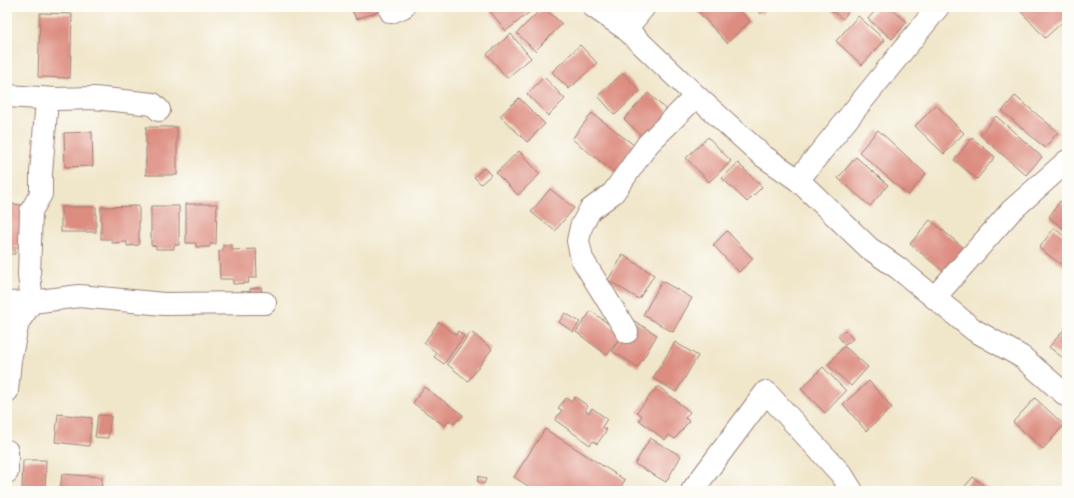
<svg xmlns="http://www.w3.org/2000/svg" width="1074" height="498" viewBox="0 0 1074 498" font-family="'Balsamiq Sans',sans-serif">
  <rect width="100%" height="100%" fill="#fdfcf7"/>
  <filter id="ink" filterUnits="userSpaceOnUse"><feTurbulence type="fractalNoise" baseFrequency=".025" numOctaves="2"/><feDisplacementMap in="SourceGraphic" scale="8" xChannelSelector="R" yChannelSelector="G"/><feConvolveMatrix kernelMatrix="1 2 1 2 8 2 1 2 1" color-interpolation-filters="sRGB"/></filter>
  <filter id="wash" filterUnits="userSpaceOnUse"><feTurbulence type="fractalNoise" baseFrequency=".012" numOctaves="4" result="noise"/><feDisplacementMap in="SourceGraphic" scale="16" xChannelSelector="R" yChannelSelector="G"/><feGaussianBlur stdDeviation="0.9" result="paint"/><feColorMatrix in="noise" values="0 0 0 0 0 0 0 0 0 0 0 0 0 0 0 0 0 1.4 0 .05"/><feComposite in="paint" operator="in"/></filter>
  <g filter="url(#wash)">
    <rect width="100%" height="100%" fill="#f0e6ca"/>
    <g id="blocks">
      <g fill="#dd8c80">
        <path d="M351,7H383L384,10L356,19Z"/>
        <path d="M493,7H536L506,31L489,10Z"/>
        <path d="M543,7L562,24L535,51L517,33Z"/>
        <path d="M694,7H737L750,21L727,43Z"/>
        <path d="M753,7H767L761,14Z"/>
        <path d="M827,7H847L850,9L843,19Z"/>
        <path d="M878,7H889L907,22L892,39L868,19Z"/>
        <path d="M1017,7H1061L1067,13V18L1045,38Z"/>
        <path d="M40,13L72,14L70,78L38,77Z"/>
        <path d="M858,16L885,40L862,65L836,41Z"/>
        <path d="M511,34L531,58L507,78L487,54Z"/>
        <path d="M580,45L597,63L569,89L552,72Z"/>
        <path d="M623,73L640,91L615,115L598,96Z"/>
        <path d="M544,77L565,99L548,116L527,94Z"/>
        <path d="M648,93L671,114L647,141L624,119Z"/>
        <path d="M1015,96L1058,132L1045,148L1002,111Z"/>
        <path d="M519,98L545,124L527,142L500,116Z"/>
        <path d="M936,105L964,133L944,154L915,126Z"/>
        <path d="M592,113L639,149L619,176L572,139Z"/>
        <path d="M996,116L1042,157L1026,175L980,135Z"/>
        <rect x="146" y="127" width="31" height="48"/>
        <path d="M878,130L926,174L908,195L859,152Z"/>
        <path d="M92,132L93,166L65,167L64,133Z"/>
        <path d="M708,137L731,161L709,182L686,158Z"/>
        <path d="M972,138L995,157L977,179L954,160Z"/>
        <path d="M519,151L540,174L518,195L496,173Z"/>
        <path d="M856,157L888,185L870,206L838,178Z"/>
        <path d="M738,163L762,187L747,202L722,178Z"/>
        <path d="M484,168L491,175L481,184L474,177Z"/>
        <path d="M550,189L574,208L555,231L531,212Z"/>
        <path d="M1060,201L1064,204L1067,201V231L1049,217Z"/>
        <path d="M7,204L25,205V247H15V254H7Z"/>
        <path d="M186,204H217L216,244H210V247H196V243H186Z"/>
        <path d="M139,206V245L127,246V242L112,243V239H101V207Z"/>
        <path d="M151,206H179V245H174V249H156V246L151,245Z"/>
        <rect x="61" y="207" width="35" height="25"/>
        <path d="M930,220L969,252L949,276L910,244Z"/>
        <path d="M1054,228L1067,238L1066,268L1039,248Z"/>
        <path d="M727,231L753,259L739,272L713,245Z"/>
        <path d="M223,245H232V250L256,249L257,278H248L249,283L233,284V279H220L219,251L223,250Z"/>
        <path d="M623,255L654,275L639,299L608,280Z"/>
        <path d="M662,281L692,298L673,332L643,315Z"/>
        <path d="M261,287L262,294L251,296L250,289Z"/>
        <path d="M591,311L622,334L631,319L657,335L638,367L612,351L620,338L607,355L576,332Z"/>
        <path d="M565,313L580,322L573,332L559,322Z"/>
        <path d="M439,322L456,335L458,331L464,336L444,364L434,357L437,353L424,343Z"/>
        <path d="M1067,326V361L1049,347Z"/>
        <path d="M845,330L853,339L845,345L838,336Z"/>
        <path d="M471,332L492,349L468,381L447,364Z"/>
        <path d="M675,342L698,356L676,392L653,378Z"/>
        <path d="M844,346L868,367L851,386L828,365Z"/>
        <path d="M823,367L846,391L825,413L801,389Z"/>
        <path d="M869,381L892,408L866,431L843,404Z"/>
        <path d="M658,386L690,412L685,418L689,421L675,439L669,435L665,440L639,420L642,416L637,412Z"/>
        <path d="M424,387L463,415L459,420L458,419L454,424L449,420L445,426L413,403Z"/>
        <path d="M575,397L588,406L585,410L589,413L592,408L607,419L602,427L607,430L597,444L593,441L590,445L555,420L562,410L558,408L566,398L571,402Z"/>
        <path d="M1035,398L1064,425L1043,449L1013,422Z"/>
        <path d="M58,414L92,418L89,446L55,442Z"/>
        <path d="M98,415L111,416L108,438L95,437Z"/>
        <path d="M545,429L625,480L618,491H536L514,477Z"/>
        <path d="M650,438L681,456L666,482L635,464Z"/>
        <path d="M23,460H46L45,491H22Z"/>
        <path d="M62,474L102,477L101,491H60Z"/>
        <path d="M479,476L486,479L484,484L477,481Z"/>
        <path d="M973,477L990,491H961Z"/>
      </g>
    </g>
  </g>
  <g filter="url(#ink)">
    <use href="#blocks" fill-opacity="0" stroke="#9d827a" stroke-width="1"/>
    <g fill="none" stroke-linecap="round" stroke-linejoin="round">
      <g stroke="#9d827a" stroke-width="24">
        <g id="minor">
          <path d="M594,7L626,29L696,96L763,156L798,180L869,248L898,268L974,330L1022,357L1067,396"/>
          <path d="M391,12L403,7"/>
          <path d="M626,29L644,7"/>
          <path d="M7,96L56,99L94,98L153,104L159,110"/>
          <path d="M798,180L938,7"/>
          <path d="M935,297L1011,211L1067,161"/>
          <path d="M7,303L32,302L79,296L164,304L265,303"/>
          <path d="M627,332L582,259L578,241L581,227L590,210L613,193L648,144L696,96"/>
          <path d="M7,391L10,360L18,322L32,302L29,275L31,211L41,194V173L46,112"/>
          <path d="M7,451V472"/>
          <path d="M692,491L766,392L842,475L852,491"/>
        </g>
      </g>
      <use href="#minor" stroke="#fff" stroke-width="22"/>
    </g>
  </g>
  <rect width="1074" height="498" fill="none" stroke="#fdfcf7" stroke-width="24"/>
</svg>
